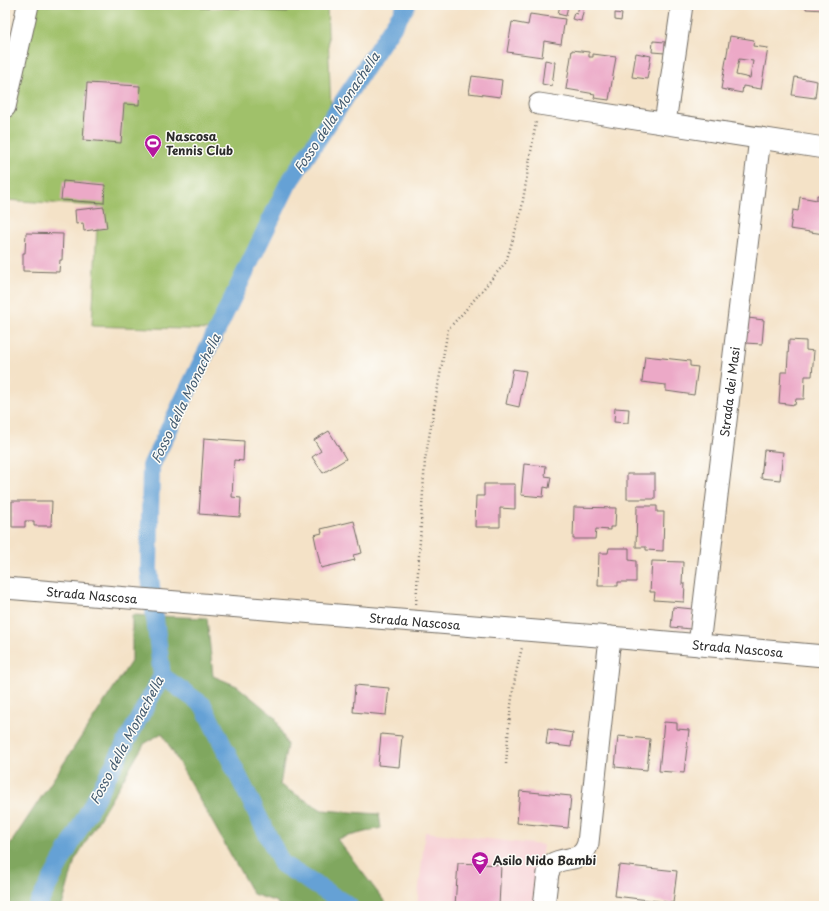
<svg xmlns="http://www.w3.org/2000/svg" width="829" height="911" viewBox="0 0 829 911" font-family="'Playpen Sans',sans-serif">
  <rect width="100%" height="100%" fill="#fdfcf7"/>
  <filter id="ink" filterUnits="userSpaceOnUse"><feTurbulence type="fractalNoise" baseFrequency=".025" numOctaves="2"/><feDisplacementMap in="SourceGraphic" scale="8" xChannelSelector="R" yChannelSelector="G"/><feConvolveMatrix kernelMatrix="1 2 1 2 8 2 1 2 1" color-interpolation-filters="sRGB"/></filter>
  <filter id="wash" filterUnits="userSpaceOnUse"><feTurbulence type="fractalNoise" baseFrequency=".012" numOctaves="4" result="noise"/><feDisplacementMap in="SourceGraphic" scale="16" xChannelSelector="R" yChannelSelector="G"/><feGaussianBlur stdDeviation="0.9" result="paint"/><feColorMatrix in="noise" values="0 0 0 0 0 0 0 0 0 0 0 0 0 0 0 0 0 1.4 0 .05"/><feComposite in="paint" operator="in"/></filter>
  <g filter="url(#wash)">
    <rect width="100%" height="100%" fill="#f4e2c7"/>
    <path fill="#f7cfd4" d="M425,832L543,845L536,906H417Z"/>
    <path fill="#a0c16a" stroke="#66764a" d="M34,5H327L331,113L285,183L215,330L92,326L98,206L5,200V134Z"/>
    <path fill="#80a75e" stroke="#566944" d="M132,615L207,618L213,676L237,686L275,717L287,745L280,785L322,810L379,814L381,828L337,839L388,906H279L277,902L253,894L162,733L144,744L75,860L62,906H9L10,895L5,888V852L132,660Z"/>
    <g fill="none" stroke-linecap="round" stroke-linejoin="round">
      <g stroke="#65a1d5" stroke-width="18">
        <path d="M162,676L203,705L282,864L349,906"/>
        <path d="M37,906L162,676L149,569L151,466L288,184L407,5"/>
      </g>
    </g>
    <g id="blocks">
      <g fill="#eca9c7" fill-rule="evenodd">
        <path d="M200,5H289L288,10L200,7Z"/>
        <path d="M560,5H568L566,16L558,14Z"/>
        <path d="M806,5H824V10L806,9Z"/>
        <path d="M579,6L584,8L581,21L572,19L574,13L577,14Z"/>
        <path d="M615,13L622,14L621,21L615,20Z"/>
        <path d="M530,14L565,19L561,44L544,41L542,57L507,52L512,22L528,25Z"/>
        <path d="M730,36L754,40L753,46L768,48L761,89L743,86L742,93L721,89ZM739,59L753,61L750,78L736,75Z"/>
        <path d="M653,41L665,42V53L652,52Z"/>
        <path d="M572,50L589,52V57H593V54L616,57L609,100L594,98L595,94L566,89Z"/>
        <path d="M636,53L651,56L647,79L632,77Z"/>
        <path d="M545,60L555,62L552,86L542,84Z"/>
        <path d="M472,76L502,80L500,97L469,93Z"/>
        <path d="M795,77L817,81L815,98L792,95Z"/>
        <path d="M87,83L140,86L139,105L124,104L121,143L83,140Z"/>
        <path d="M63,181L105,185L104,203L61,200Z"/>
        <path d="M817,195L824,196V234L790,229L793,210L798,211L800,197L817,200Z"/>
        <path d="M104,207L107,228L84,231L83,223L76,224L75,210Z"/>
        <path d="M26,233L63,234L62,260H60L59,272L23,271V253H25Z"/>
        <path d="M748,318L764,320L762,344L745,343Z"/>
        <path d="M789,340L806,341V350L814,351L812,376H805L804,399H796L795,405L779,403L781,372H787Z"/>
        <path d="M645,356L690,361V366L698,367L694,395L666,391V385L642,382Z"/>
        <path d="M513,369L526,371L519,407L506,404Z"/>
        <path d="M615,408L629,409L628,423L614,422Z"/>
        <path d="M329,431L346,459L323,473L312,457L321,451L314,440Z"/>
        <path d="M204,438L244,441L243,461L234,460L232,497L241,498L240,517L199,514Z"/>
        <path d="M764,450L783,452L780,480L761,478Z"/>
        <path d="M524,464L546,466L545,476L551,477L549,488L544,487L543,497L521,495Z"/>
        <rect x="627" y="474" width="28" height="25"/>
        <path d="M484,484H515V509L500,508V527H475L476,496H484Z"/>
        <path d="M12,501H52L51,526H34V521H25V527H12Z"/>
        <path d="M637,506H657V512H664L663,551L646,550V547H636Z"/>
        <path d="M574,507L616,508L615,527H610V530L596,529L595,539H573Z"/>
        <path d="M354,521L362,553L353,555L355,560L321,568L314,535L322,533L321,529Z"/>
        <path d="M609,548H629V560L636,561V582H618V586H598L599,553H608Z"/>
        <path d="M652,561L683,562L682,584H685L684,602L654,600L655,592H650Z"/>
        <path d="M673,607L693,609L691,629L671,627Z"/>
        <path d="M355,685L389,688L386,715L353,712Z"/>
        <path d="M664,722L677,723V729L689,730L684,773L659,771Z"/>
        <path d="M548,729L573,733L571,747L546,744Z"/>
        <path d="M381,734L402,736L399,767L378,765Z"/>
        <path d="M618,736L650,739L647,770L615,767Z"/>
        <path d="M520,791L571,796L568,828L517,823Z"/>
        <path d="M458,863L501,865L499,906H455Z"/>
        <path d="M619,865L677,871L673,903L615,896Z"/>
      </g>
    </g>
  </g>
  <g filter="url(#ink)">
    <use href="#blocks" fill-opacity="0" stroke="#716b62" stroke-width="1"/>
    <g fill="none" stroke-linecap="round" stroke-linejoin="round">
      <g stroke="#716b62" stroke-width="23">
        <g id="minor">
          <path d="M539,104L824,148"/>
          <path d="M5,107L28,5"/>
          <path d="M665,123L682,5"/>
          <path id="s1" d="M5,588L610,637L824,656"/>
          <path id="s2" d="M699,645L760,138"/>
          <path d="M544,906L548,873L552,864C567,855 582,864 588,843L610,637"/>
        </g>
      </g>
      <g stroke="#716b62" stroke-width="2.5" stroke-dasharray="1 3" stroke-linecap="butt">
        <path d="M416,604L425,460L448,329L463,313L506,262L521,212L536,122"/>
        <path d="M506,764C509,723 511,688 522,648"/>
      </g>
      <use href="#minor" stroke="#fff" stroke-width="21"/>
    </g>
  </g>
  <defs>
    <g id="stadium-pin" transform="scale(0.9)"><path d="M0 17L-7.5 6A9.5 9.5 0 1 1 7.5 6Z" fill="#b5179e" stroke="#fdfcf7"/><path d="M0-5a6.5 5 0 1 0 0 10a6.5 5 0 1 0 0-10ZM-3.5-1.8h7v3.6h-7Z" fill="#fff"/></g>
    <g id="school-pin" transform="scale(0.9)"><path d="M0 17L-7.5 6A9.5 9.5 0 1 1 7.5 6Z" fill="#b5179e" stroke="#fdfcf7"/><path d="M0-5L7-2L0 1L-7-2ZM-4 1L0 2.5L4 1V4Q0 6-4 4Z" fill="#fff"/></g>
  </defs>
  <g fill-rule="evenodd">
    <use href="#stadium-pin" x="153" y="143"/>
    <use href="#school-pin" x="480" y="860"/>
  </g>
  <g text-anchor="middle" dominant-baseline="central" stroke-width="3" stroke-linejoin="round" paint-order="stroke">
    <g font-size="12" font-weight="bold" fill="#2b2b2b" stroke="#fdfcf7" text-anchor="start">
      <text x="166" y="136">Nascosa<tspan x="166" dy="14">Tennis Club</tspan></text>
      <text x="493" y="860">Asilo Nido Bambi</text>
    </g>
    <g font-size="12" fill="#2b2b2b" stroke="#fdfcf7">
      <text stroke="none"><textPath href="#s2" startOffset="255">Strada dei Masi</textPath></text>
      <text stroke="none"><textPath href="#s1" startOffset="87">Strada Nascosa</textPath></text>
      <text stroke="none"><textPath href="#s1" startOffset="411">Strada Nascosa</textPath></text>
      <text stroke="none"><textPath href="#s1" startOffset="735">Strada Nascosa</textPath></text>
    </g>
    <g font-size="13" font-style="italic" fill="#425a6f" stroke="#fdfcf7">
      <text transform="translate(336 112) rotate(-56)">Fosso della Monachella</text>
      <text transform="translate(185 398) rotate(-64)">Fosso della Monachella</text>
      <text transform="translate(126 740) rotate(-62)">Fosso della Monachella</text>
    </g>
  </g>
  <rect width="829" height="911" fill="none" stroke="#fdfcf7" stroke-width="20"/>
</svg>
